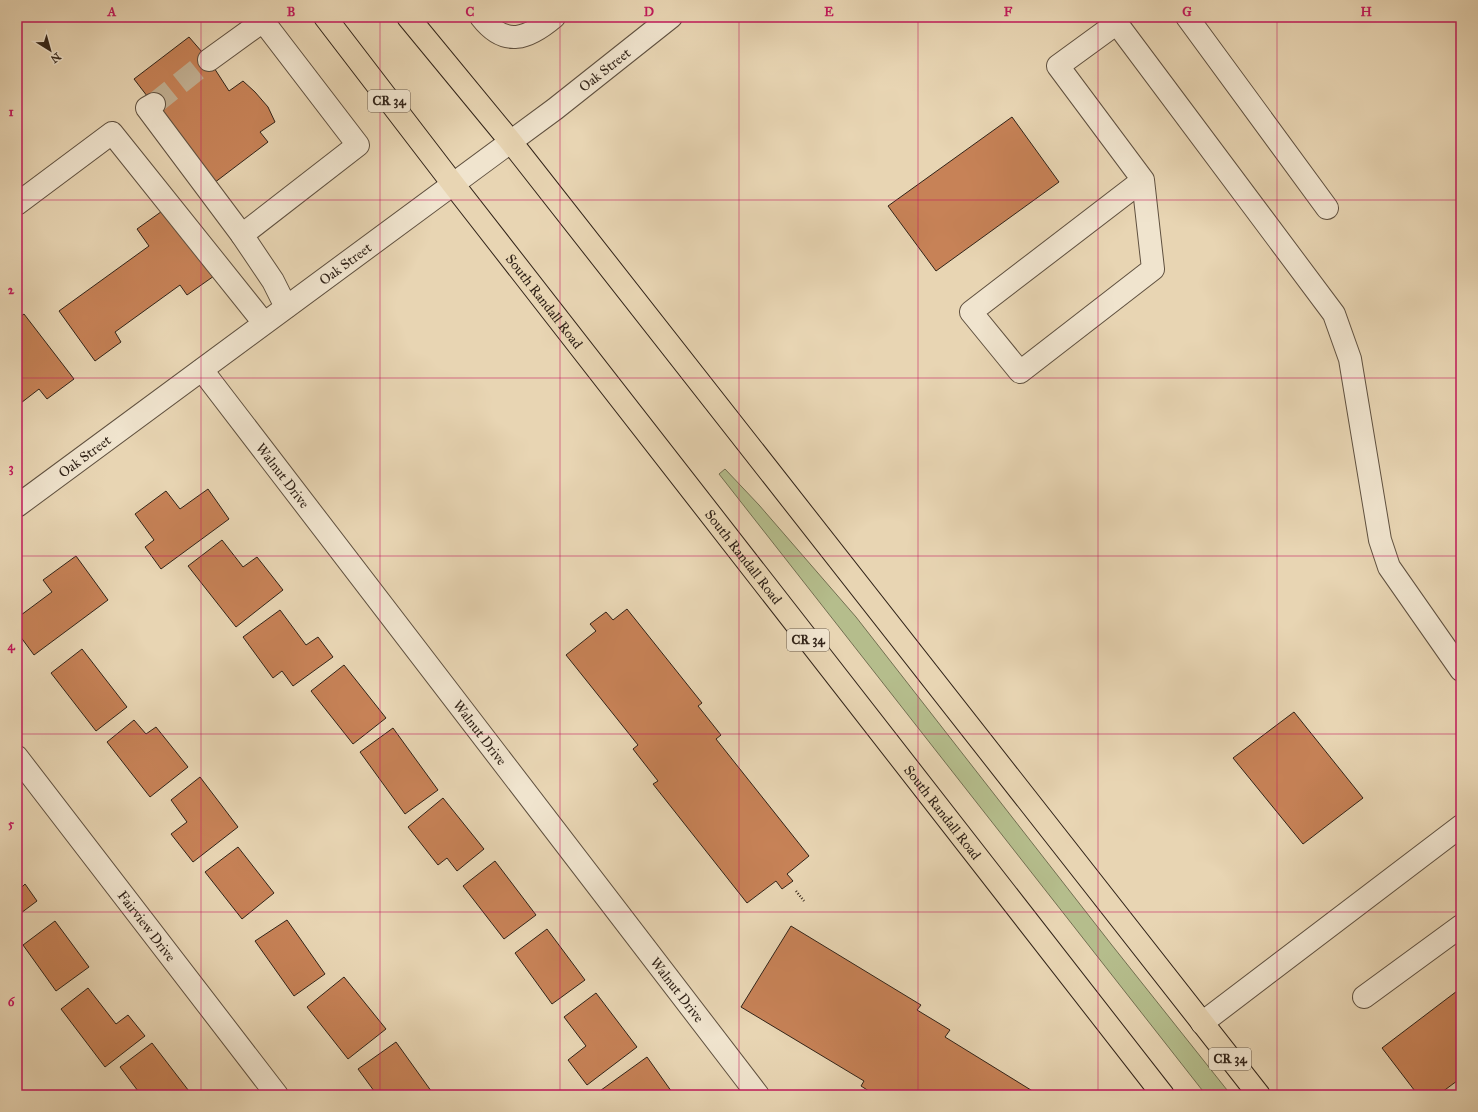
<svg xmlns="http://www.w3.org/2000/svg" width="1478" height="1112" viewBox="0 0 1478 1112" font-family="'IM FELL Great Primer',serif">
  <rect width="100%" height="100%" fill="#e8d5b3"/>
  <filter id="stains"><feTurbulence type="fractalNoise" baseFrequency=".005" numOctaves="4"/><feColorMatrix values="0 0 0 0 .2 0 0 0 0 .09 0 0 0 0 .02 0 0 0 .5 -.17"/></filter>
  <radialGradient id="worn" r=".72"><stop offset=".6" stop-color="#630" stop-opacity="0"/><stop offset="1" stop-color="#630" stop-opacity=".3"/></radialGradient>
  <path fill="#b5bd8c" stroke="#737052" d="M725,469L759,505L856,617L1111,944L1231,1095H1206L719,474Z"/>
  <g fill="#c78257" stroke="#312318">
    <path d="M189,37L209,60L229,91L243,81L255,92L268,107L275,122L260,132L268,142L214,183L134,79Z"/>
    <path d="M1012,117L1059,182L936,271L888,206Z"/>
    <path d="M165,209L214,276L187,295L180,285L115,332L121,342L95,361L59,311L149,246L137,229Z"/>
    <path d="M24,314L74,379L47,399L39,389L17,406V319Z"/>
    <path d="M208,489L229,519L161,569L145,547L154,540L135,514L166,491L180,509Z"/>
    <path d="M222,540L243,567L257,557L283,590L236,627L188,566Z"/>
    <path d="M76,556L108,600L34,655L17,632V618L52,592L43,580Z"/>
    <path d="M627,609L702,703L698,706L721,735L716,739L809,856L787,874L793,881L782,889L776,881L747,903L653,784L658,781L633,749L638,745L566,655L596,631L590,624L606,612L613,620Z"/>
    <path d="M280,610L306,645L318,637L333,657L293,686L282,671L273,678L243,637Z"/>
    <path d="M82,649L127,707L96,731L51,673Z"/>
    <path d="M344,665L386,718L353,744L311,691Z"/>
    <path d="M1294,712L1363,798L1303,844L1233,758Z"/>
    <path d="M134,720L146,734L156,727L188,767L150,797L107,742Z"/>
    <path d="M393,728L438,790L405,814L360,752Z"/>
    <path d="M200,777L238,827L193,862L171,834L187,822L171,800Z"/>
    <path d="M443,798L484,849L457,871L447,858L438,865L408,827Z"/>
    <path d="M238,847L274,893L242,919L205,872Z"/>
    <path d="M495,861L536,915L504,939L463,886Z"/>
    <path d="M17,879L22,887L25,884L37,901L17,916Z"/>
    <path d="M287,920L325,974L294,996L255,941Z"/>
    <path d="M55,921L89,967L56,991L23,945Z"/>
    <path d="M791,926L921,1005L917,1010L950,1030L945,1037L1039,1095H875L861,1086L864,1081L741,1007Z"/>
    <path d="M547,929L585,980L552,1004L515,953Z"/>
    <path d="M344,977L386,1029L348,1059L307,1007Z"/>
    <path d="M88,988L116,1024L128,1015L145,1036L105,1067L61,1009Z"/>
    <path d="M1461,988V1078L1438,1095H1418L1382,1048Z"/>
    <path d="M596,993L637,1047L587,1085L568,1060L586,1046L564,1017Z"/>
    <path d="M396,1042L434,1095H377L358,1069Z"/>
    <path d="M152,1043L192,1095H141L120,1067Z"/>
    <path d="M647,1057L674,1095H598L597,1093Z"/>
  </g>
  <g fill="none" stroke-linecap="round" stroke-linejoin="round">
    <path stroke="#c3b194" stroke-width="22" stroke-dasharray="22 11" stroke-linecap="butt" d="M154,104L209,60"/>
    <g stroke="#5f503f" stroke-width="24">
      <g id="minor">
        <path d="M481,17C505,48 528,39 554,17"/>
        <path d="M1112,17L1334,314L1350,359L1380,540L1389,567L1461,670"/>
        <path d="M1187,17L1327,208"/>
        <path d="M1117,23L1058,66L1143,180L971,312L1020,372L1153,269L1143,180"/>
        <path d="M209,60L263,21L358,145L242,235L273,281L286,307"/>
        <path d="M154,104L147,108L242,235"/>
        <path d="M17,204L112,133L264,323"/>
        <path id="s1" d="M202,370L758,1095"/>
        <path id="s2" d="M17,506L555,109L671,17"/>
        <path id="s3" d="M17,757L277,1095"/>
        <path d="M1364,997L1461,926"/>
        <path d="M1202,1023L1461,826"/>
      </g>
    </g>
    <g stroke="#312318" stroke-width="24">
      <g id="major">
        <path id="s4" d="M325,17L453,184L1163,1095"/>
        <path d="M408,17L511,142L1259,1095"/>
      </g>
    </g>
    <path stroke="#312318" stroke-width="2.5" stroke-dasharray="1 2" stroke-linecap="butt" d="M796,891L804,901"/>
    <use href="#minor" stroke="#f0e4ce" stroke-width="22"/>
    <use href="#major" stroke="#e8d5b3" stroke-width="22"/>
  </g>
  <path fill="none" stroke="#c2185b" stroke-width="1" stroke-opacity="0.55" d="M201,17V1095M380,17V1095M560,17V1095M739,17V1095M918,17V1095M1098,17V1095M1277,17V1095M17,200H1461M17,378H1461M17,556H1461M17,734H1461M17,912H1461"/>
  <g text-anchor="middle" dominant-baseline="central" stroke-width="3" stroke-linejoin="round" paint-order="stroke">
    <g fill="#f0e4ce" stroke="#6a5d4f" stroke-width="1">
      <rect x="368" y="90" width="42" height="22" rx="3"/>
      <rect x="787" y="629" width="42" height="22" rx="3"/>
      <rect x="1209" y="1048" width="42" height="22" rx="3"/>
    </g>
    <g font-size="13" font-weight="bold" fill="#312318">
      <text x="389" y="101">CR 34</text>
      <text x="808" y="640">CR 34</text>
      <text x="1230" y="1059">CR 34</text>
    </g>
    <g font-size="14" fill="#312318" stroke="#f0e4ce">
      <text stroke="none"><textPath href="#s2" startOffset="732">Oak Street</textPath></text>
      <text stroke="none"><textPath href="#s2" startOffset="408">Oak Street</textPath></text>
      <text stroke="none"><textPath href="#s4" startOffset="359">South Randall Road</textPath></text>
      <text stroke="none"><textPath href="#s2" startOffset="84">Oak Street</textPath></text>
      <text stroke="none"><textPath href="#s1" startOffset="133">Walnut Drive</textPath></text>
      <text stroke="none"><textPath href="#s4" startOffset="683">South Randall Road</textPath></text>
      <text stroke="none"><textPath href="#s1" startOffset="457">Walnut Drive</textPath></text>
      <text stroke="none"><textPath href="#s4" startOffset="1007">South Randall Road</textPath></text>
      <text stroke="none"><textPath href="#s3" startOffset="213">Fairview Drive</textPath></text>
      <text stroke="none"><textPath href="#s1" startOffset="781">Walnut Drive</textPath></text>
    </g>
  </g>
  <rect width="1478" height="1112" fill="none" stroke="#e8d5b3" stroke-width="44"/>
  <g transform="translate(50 50) rotate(143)" stroke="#f0e4ce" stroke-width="3" paint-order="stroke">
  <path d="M0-3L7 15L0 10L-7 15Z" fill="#312318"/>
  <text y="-6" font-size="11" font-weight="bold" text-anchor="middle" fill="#312318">N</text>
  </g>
  <rect x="22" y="22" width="1434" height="1068" fill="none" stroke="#c2185b" stroke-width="1.5"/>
  <g font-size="13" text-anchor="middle" font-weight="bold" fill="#c2185b">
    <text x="112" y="16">A</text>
    <text x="291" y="16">B</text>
    <text x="470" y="16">C</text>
    <text x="649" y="16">D</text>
    <text x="829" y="16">E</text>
    <text x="1008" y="16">F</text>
    <text x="1187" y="16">G</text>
    <text x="1366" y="16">H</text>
    <text x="11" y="116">1</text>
    <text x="11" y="294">2</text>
    <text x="11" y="472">3</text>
    <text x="11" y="650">4</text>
    <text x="11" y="828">5</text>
    <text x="11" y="1006">6</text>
  </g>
  <rect width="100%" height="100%" filter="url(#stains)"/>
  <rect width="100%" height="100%" fill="url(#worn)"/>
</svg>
